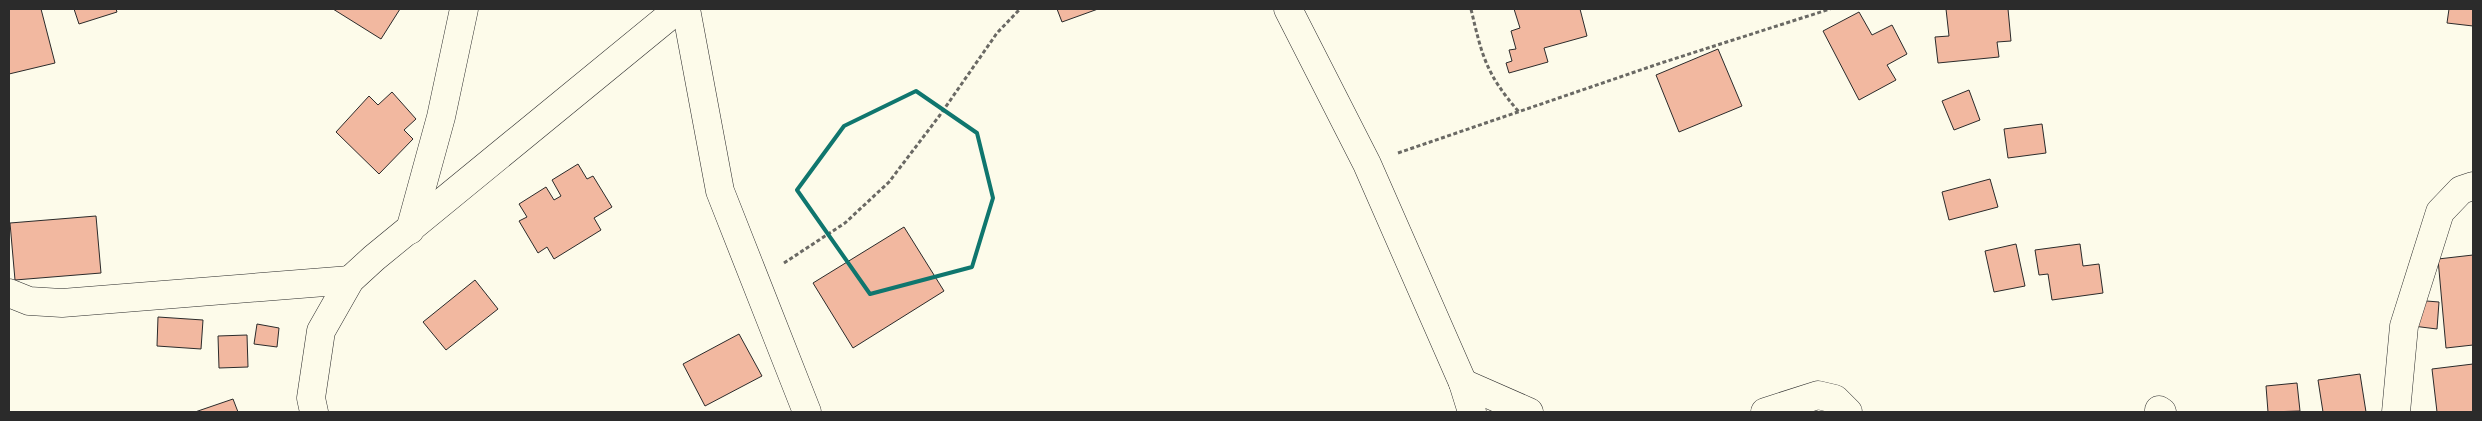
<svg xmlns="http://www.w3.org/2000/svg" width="2482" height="421" viewBox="0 0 2482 421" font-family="'Open Sans',sans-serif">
  <rect width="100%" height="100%" fill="#fdfbea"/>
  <g fill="#f2b8a0" stroke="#2b2b2b">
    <path d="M9,9H41L55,63L9,74Z"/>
    <path d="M74,9H116L117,12L79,24Z"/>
    <path d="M333,9H400L381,39Z"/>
    <path d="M1057,9H1098L1062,22Z"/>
    <path d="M1514,9H1580L1587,36L1544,48L1548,62L1509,73L1506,63L1512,61L1509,50L1516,49L1511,31L1520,28Z"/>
    <path d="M1946,9H2008L2011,41L1997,42L1999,57L1938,63L1935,37L1949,36Z"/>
    <path d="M2449,9H2473V26L2447,23Z"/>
    <path d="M1859,12L1872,35L1892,25L1907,54L1887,65L1896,80L1859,100L1823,31Z"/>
    <path d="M1718,49L1742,106L1679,132L1656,75Z"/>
    <path d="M1969,90L1980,120L1954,130L1942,101Z"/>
    <path d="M392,92L416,119L404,130L413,139L379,174L336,132L369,96L378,105Z"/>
    <path d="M2042,124L2046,153L2008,158L2004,129Z"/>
    <path d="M578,164L587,179L593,176L612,207L594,218L601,230L554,259L547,247L538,253L519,221L527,217L519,204L546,187L554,200L561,196L552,180Z"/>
    <path d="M1990,179L1998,207L1949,220L1942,192Z"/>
    <path d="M96,216L101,273L15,280L10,223Z"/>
    <path d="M904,227L944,291L853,348L813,283Z"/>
    <path d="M2016,244L2025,286L1994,292L1985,251Z"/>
    <path d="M2080,244L2083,266L2099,264L2103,293L2052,300L2048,274L2039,275L2035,250Z"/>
    <path d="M2473,255V345L2446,348L2438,259Z"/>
    <path d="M475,280L498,309L446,350L423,322Z"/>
    <path d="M2414,300L2439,302L2437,329L2413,326Z"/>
    <path d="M158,317L203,320L201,349L157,346Z"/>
    <path d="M257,324L279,328L277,347L254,344Z"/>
    <path d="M739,334L762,376L705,406L683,364Z"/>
    <path d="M247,335L248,367L219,368L218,336Z"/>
    <path d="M2473,364V412H2437L2432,369Z"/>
    <path d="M2360,374L2366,412H2323L2318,380Z"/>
    <path d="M2297,383L2300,411L2268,412L2266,386Z"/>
    <path d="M233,399L238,412H195Z"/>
  </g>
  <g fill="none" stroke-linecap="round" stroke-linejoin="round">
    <g stroke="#2b2b2b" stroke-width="29">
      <g id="street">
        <path d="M686,9L720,191L807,412"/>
        <path d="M1288,9L1367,164L1463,383L1472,412"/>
        <path d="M410,230L441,117L464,9"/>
        <path d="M9,293L29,301L62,303L350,280"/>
        <path d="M1463,383L1529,412"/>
        <path d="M2159,410L2162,412"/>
        <path d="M314,412L311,398L321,331L350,280L374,258L678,9"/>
        <path d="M1765,412L1818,395L1835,399L1848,412"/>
        <path d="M2396,412L2404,326L2440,212L2461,190L2473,186"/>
      </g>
    </g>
    <g stroke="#6a6964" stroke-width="3" stroke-dasharray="4 2.5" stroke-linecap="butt">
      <path d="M1471,9C1482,56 1486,74 1519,112"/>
      <path d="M1398,153L1661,63L1830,9"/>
      <path d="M784,263L845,223L889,182L940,115L997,33L1020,9"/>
    </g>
    <use href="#street" stroke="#fdfbea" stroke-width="28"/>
  </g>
  <path fill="none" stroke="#0f766e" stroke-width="4" stroke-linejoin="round" d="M916,91L977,133L993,198L972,267L870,294L797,190L844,126Z"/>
  <rect width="2482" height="421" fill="none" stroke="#2b2b2b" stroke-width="20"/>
</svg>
